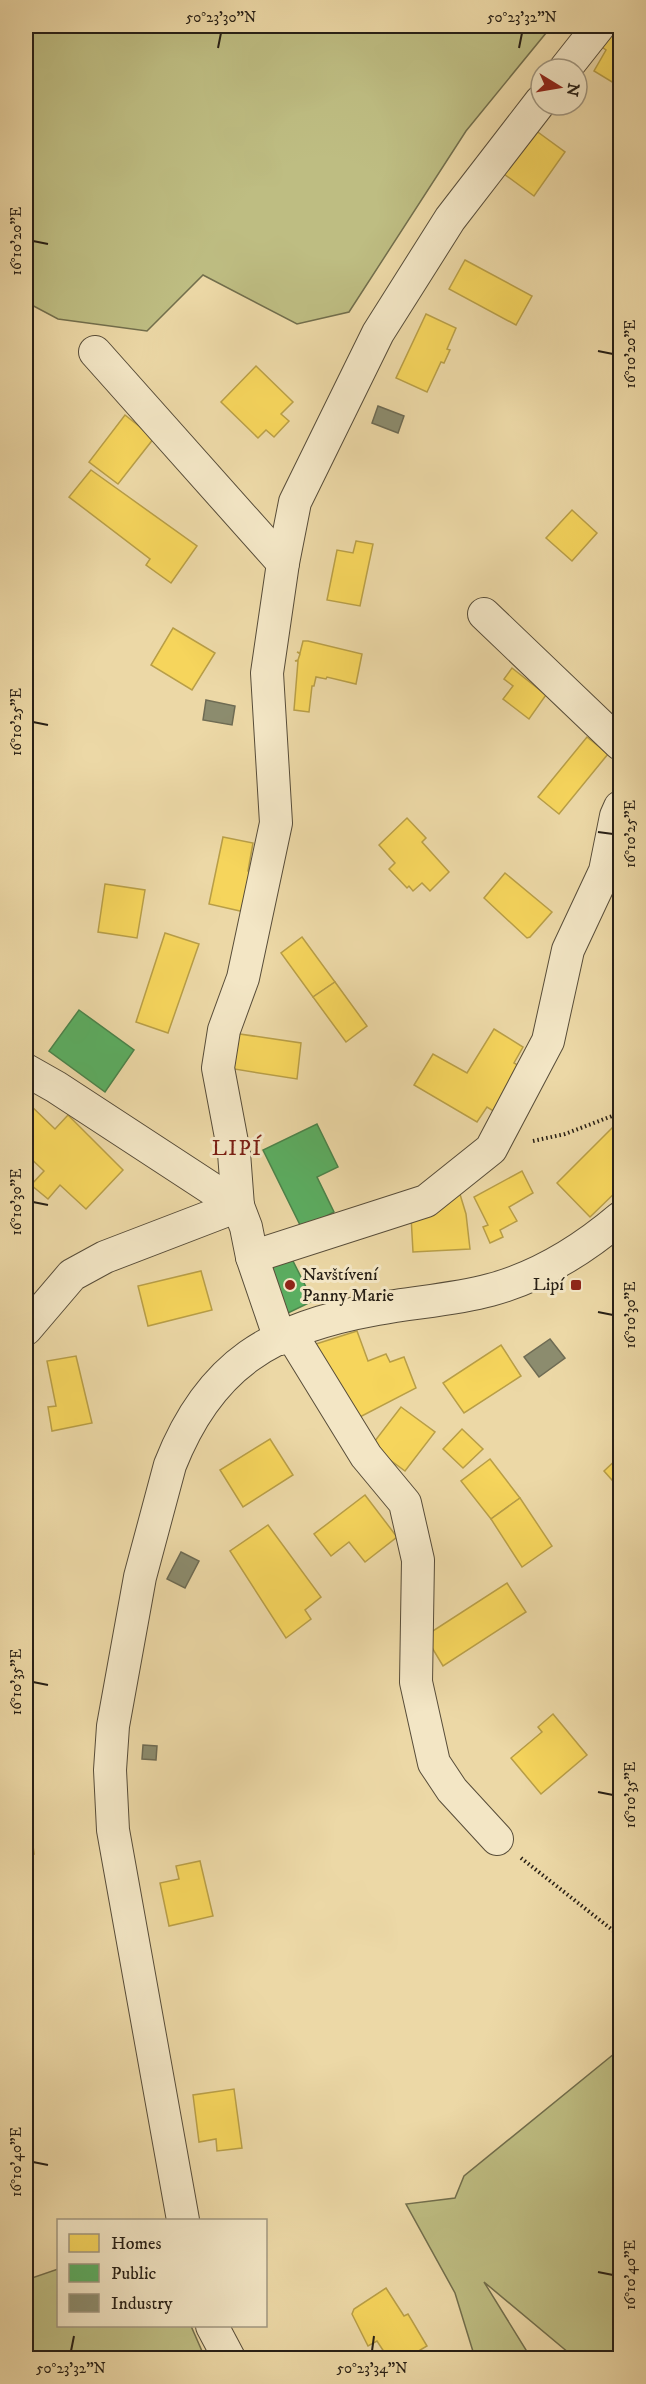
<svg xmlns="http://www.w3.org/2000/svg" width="646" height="2384" viewBox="0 0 646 2384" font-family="'IM FELL DW Pica',serif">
  <rect width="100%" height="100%" fill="#ecd8a6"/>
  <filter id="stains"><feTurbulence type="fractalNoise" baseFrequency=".00333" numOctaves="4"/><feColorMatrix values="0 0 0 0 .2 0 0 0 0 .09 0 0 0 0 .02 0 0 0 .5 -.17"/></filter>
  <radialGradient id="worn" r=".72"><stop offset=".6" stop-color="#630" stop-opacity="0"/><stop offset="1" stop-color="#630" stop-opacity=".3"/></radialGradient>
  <g fill="#bebd82" stroke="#726e4c" stroke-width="1.5">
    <path d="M26,26H537L546,33L466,131L349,312L297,324L203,275L147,331L58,319L26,302Z"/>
    <path d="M620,2049V2358H575L484,2282L531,2358H475L455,2293L406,2204L455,2198L464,2176Z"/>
    <path d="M58,2269V2326H191L205,2358H26V2280Z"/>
  </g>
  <g fill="#f6d55c" stroke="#b89e47" stroke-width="1.5">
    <path d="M617,26H620V80L617,85L594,71L606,50L599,45L608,29L613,32Z"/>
    <path d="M535,130L565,152L534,196L504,174Z"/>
    <path d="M465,260L532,296L516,325L449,289Z"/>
    <path d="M426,314L456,328L447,349L450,350L444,363L441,362L427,392L396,378Z"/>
    <path d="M256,366L293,402L281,414L289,421L274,437L266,430L258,438L221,402Z"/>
    <path d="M125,415L154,438L118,484L89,462Z"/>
    <path d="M91,470L197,546L171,583L146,565L150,559L69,497Z"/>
    <path d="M572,510L597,533L572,561L546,538Z"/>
    <path d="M356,541L373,544L360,606L327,600L337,550L353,553Z"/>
    <path d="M173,628L215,653L192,690L151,665Z"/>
    <path d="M303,641H308L362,654L356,684L327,677L326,679L316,677L314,686H312L309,712L294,710L298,661H295L298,660L300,654L297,652L300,653Z"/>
    <path d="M512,668L546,695L529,719L503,699L513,686L504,679Z"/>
    <path d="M587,737L608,754L559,814L538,797Z"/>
    <path d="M407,818L426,838L422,842L449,872L430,891L422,883L413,891L409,886L407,888L389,869L395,863L379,845Z"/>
    <path d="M223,837L253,843L248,871L258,873L249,913L209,904Z"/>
    <path d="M505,873L552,912L530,937L527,938L484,898Z"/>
    <path d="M105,884L145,890L137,938L98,932Z"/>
    <path d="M165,933L199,944L168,1033L136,1022Z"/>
    <path d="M302,937L335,982L313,997L281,953Z"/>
    <path d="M335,982L367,1026L346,1042L313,997Z"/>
    <path d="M494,1029L523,1047L514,1063L521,1067L495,1112L487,1107L477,1122L414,1085L433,1054L467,1073Z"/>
    <path d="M233,1033L301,1043L297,1079L228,1068Z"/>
    <path d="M26,1101L55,1129L68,1115L123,1170L86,1209L60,1185L48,1199L31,1185L44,1171L26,1154Z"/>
    <path d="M620,1120V1188L590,1217L557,1183Z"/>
    <path d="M522,1171L533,1193L509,1207L517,1221L500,1230L503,1237L490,1243L483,1227L488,1225L474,1197Z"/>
    <path d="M459,1191L466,1214L470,1249L413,1252L411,1216Z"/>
    <path d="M201,1271L212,1310L148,1326L138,1286Z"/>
    <path d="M357,1331L368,1361L386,1354L390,1362L404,1357L416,1388L356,1419L343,1401L316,1344Z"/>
    <path d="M501,1345L521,1376L464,1413L443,1383Z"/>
    <path d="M76,1356L92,1423L52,1431L48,1407L56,1406L47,1361Z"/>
    <path d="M401,1407L435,1432L405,1471L371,1446Z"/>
    <path d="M462,1429L483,1449L463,1468L443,1449Z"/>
    <path d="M270,1439L293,1475L243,1507L220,1470Z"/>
    <path d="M620,1456V1489L604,1471Z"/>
    <path d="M490,1459L520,1498L491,1519L461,1481Z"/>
    <path d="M365,1495L397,1537L365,1562L349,1542L331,1556L314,1534Z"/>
    <path d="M520,1498L552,1546L522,1567L491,1519Z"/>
    <path d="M268,1525L321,1597L305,1610L311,1619L286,1638L230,1551Z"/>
    <path d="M507,1583L526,1612L443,1666L425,1636Z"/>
    <path d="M553,1714L587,1755L541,1794L511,1758L542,1732L538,1727Z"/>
    <path d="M26,1803H28L34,1854L26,1855Z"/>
    <path d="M200,1861L213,1916L169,1926L160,1883L179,1879L176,1866Z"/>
    <path d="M234,2089L242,2148L217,2151L216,2139L199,2142L193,2095Z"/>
    <path d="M386,2288L404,2316L408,2314L427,2346L407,2358H388L377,2341L368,2346L352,2314L354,2309Z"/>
  </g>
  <g fill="#5aae61" stroke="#4b834a" stroke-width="1.5">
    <path d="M79,1010L134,1050L105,1092L49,1051Z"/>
    <path d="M317,1124L338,1167L317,1177L334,1212L302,1229L263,1150Z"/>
    <path d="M291,1257L313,1301L288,1313L266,1268Z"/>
  </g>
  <g fill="#8c8c6e" stroke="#6e6b53" stroke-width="1.5">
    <path d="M378,406L404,416L398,433L372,423Z"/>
    <path d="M206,700L235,706L232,725L203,720Z"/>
    <path d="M550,1339L565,1358L539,1377L524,1357Z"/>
    <path d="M181,1552L199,1561L185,1588L167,1579Z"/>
    <path d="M143,1745L157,1746L156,1760L142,1759Z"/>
  </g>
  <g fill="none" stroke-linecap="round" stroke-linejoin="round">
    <path stroke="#6c7b71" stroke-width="9" d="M620,253L619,256L620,279"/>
    <g stroke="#584d39" stroke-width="34">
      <g id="minor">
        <path d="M565,69L599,26"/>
        <path d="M95,352L283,563"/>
        <path d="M484,614L620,744"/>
        <path d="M26,1070L56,1087L238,1206"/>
        <path d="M238,1206L234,1153L218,1068L224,1030L243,978L276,823L267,673L283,563L295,502L378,333L450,219L541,101"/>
        <path d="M252,1257L426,1201L491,1149L548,1041L568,950L605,871L616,816L620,807"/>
        <path d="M26,1329L72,1275L105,1257L238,1206L246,1227L252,1257L280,1339"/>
        <path d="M291,1334L366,1456L405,1503L418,1560L416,1682L434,1763L452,1790L497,1839"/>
        <path d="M183,2220L113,1830L110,1770L113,1726L140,1577L170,1465C210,1363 272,1328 377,1309C414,1302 453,1300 490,1290C539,1277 581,1251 620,1218"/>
        <path d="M212,2326L229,2358"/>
      </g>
    </g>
    <g stroke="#271f15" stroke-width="4" stroke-dasharray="1.5 3" stroke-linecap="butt">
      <path d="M533,1141L565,1134L620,1113"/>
      <path d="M521,1858L620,1936"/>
    </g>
    <use href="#minor" stroke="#f3e6c5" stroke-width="32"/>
  </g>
  <path fill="none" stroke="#271f15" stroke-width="2" d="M218,48L221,33M519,48L522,33M33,241L48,244M598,351L613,354M33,722L48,725M598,832L613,834M33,1202L48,1205M598,1312L613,1315M33,1682L48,1685M598,1792L613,1795M33,2162L48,2165M598,2272L613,2275M71,2351L74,2336M372,2351L374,2336"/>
  <g fill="#8f2418" stroke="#f3e6c5" stroke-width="2">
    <circle cx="290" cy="1285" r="6"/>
    <rect x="570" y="1279" width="12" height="12" rx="3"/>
  </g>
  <g text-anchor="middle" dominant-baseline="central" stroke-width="6" stroke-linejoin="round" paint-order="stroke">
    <g font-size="18" fill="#271f15" stroke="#f3e6c5" text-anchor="start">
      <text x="302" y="1275">Navštívení<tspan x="302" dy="21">Panny Marie</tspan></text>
      <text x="564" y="1285" text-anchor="end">Lipí</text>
    </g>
    <g font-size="21" letter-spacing="1.5" fill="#7a1f14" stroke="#f3e6c5">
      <text x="237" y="1149">LIPÍ</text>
    </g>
  </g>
  <rect width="646" height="2384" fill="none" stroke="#ecd8a6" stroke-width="66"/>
  <rect x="57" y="2219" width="210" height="108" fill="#f3e6c5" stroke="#a1967f" stroke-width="1.5"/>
  <rect x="69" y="2234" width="30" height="18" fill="#f6d55c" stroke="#a1967f" stroke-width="1.5"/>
  <text x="111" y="2249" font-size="18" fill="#271f15">Homes</text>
  <rect x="69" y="2264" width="30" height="18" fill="#5aae61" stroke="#a1967f" stroke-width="1.5"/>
  <text x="111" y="2279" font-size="18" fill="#271f15">Public</text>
  <rect x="69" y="2294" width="30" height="18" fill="#8c8c6e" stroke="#a1967f" stroke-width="1.5"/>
  <text x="111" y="2309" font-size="18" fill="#271f15">Industry</text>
  <g transform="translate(559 87) rotate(101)"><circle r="28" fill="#f3e6c5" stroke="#a1967f" stroke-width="1.5"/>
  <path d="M0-4.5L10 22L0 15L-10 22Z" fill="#8f2418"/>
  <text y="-9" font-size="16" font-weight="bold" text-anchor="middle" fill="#271f15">N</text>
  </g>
  <rect x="33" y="33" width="580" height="2318" fill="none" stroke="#271f15" stroke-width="2"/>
  <g font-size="15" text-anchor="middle" fill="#271f15">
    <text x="221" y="22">50°23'30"N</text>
    <text x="522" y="22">50°23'32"N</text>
    <text transform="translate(16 241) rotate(-90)" y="5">16°10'20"E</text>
    <text transform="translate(630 354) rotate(-90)" y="5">16°10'20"E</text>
    <text transform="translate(16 722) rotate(-90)" y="5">16°10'25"E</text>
    <text transform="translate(630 834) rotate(-90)" y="5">16°10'25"E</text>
    <text transform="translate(16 1202) rotate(-90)" y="5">16°10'30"E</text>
    <text transform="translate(630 1315) rotate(-90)" y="5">16°10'30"E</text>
    <text transform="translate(16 1682) rotate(-90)" y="5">16°10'35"E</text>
    <text transform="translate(630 1795) rotate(-90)" y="5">16°10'35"E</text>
    <text transform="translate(16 2162) rotate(-90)" y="5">16°10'40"E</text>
    <text transform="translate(630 2275) rotate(-90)" y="5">16°10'40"E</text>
    <text x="71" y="2373">50°23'32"N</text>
    <text x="372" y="2373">50°23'34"N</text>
  </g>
  <rect width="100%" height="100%" filter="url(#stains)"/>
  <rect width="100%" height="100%" fill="url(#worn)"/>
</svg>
